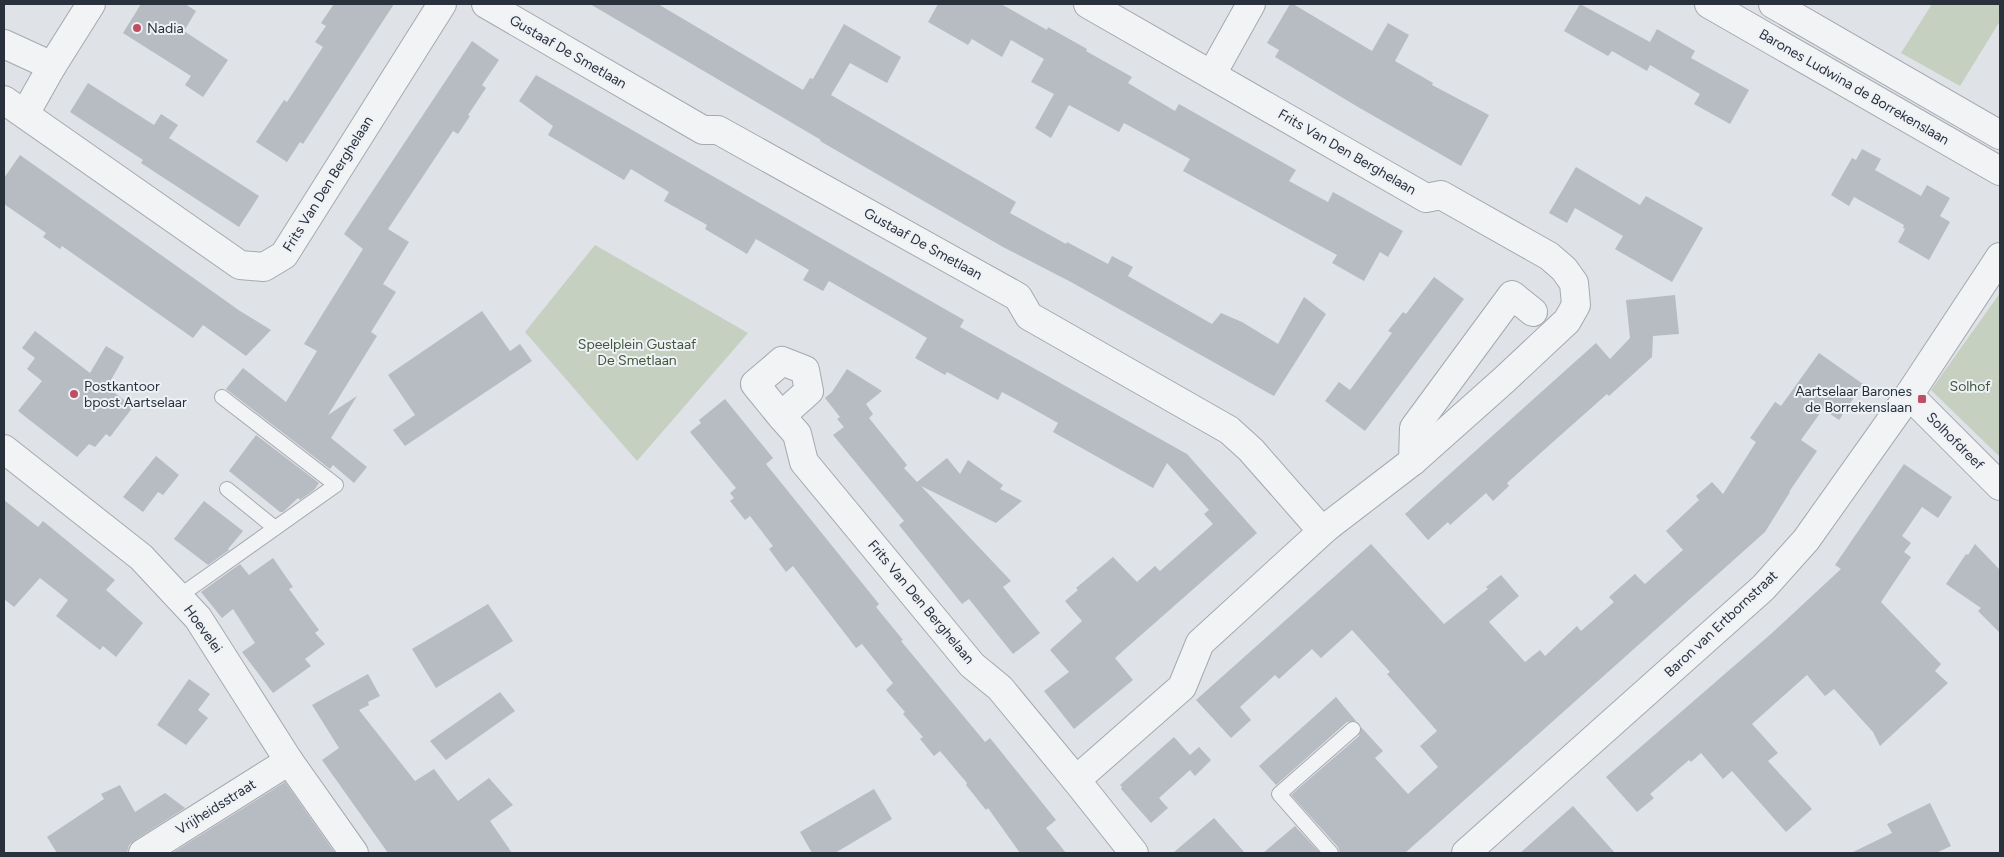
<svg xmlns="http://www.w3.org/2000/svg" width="2004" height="857" viewBox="0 0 2004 857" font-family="Figtree,sans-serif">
  <rect width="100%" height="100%" fill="#dfe2e7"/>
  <g fill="#c5d0c1">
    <path d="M1932,4H2000V21L1960,86L1901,53Z"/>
    <path d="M595,245L748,333L637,461L525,332Z"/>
    <path d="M2000,293V457L1931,390Z"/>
  </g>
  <g fill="#b7bcc3">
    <path d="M141,4H185L196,11L184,31L228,60L203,97L185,85L191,76L123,33Z"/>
    <path d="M334,4H394L303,144L300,142L287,162L256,142L284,100L287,102L323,47L315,42L326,26L321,23Z"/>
    <path d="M590,4H658L803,90L810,78L813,79L844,24L901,57L887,83L850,63L831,95L1016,202L1010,213L1066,244L1067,242L1108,264L1112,256L1133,267L1128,276L1212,324L1221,313L1242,322L1278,344L1304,297L1326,314L1274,396L1071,282L1003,247L820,141L821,140Z"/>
    <path d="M938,4H1001L1047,30L1048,27L1087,49L1086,51L1132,77L1128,83L1175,111L1179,104L1296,170L1289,181L1328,202L1333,192L1403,231L1388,257L1380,252L1364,281L1332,263L1337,255L1183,171L1190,159L1124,123L1119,132L1069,105L1051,138L1035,128L1054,94L1031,82L1044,59L1011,40L1002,57L972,39L968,45L928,22Z"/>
    <path d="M1290,4H1293L1372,51L1388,23L1409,35L1395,61L1433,83L1432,85L1489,115L1461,166L1358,107L1275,57L1279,50L1267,43Z"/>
    <path d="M1580,4L1650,42L1657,29L1695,51L1691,58L1749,90L1730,124L1694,104L1700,94L1650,65L1647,71L1612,51L1608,56L1564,31Z"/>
    <path d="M472,41L499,60L482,85L486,88L468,115L470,116L458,134L453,131L388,229L409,242L383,284L396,292L371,332L377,336L328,415L357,396L331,438L367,467L354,483L333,465L330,469L226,389L243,368L286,402L317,351L304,344L363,249L344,234Z"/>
    <path d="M536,75L964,320L960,327L1187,454L1257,533L1115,658L1133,680L1074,729L1044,691L1069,672L1050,650L1082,621L1065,601L1078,590L1076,588L1113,557L1137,582L1155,566L1160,571L1213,524L1204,514L1209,510L1167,463L1153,488L1053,432L1058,423L1019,401L1002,392L998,400L947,372L945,375L915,358L927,338L907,326L829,281L823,291L803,280L809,270L756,239L747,254L705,229L707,225L664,201L669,192L631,169L624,180L548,135L553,126L519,101Z"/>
    <path d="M88,83L154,125L161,114L178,125L169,138L259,196L239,227L141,163L143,160L70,112Z"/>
    <path d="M1862,149L1881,159L1875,170L1921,196L1927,185L1950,198L1940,216L1950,222L1929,260L1898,242L1905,229L1903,228L1904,225L1854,197L1849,206L1831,195L1852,158L1856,160Z"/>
    <path d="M20,155L240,311L271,330L246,356L203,325L193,338L62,246L60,249L43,237L46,233L4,204V178Z"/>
    <path d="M1576,167L1640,205L1646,196L1703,228L1672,282L1615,249L1623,236L1575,208L1567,223L1549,213Z"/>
    <path d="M1434,277L1464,299L1365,431L1325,401L1339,382L1350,390L1392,333L1388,331L1403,312L1406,314Z"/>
    <path d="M1675,295L1679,334L1653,336L1652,357L1609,396L1607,394L1507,483L1509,486L1493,501L1486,493L1450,525L1448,522L1428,540L1405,514L1596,343L1610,359L1630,338L1626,300Z"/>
    <path d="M482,311L510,351L520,344L532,361L405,446L393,430L415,415L388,375Z"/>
    <path d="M35,331L90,373L106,346L124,357L107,387L133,407L110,437L106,434L95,447L89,444L77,457L18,411L42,381L27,369L35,358L22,348Z"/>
    <path d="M1819,353L1863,384L1839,420L1823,409L1801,440L1817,451L1789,492H1790L1765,532L1405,853H1340L1338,847L1291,795L1359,736L1361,727L1383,751L1375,758L1408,794L1438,767L1420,746L1437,731L1387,674L1390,672L1352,630L1321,658L1312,649L1279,679L1275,675L1240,707L1251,720L1231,738L1196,700L1371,544L1444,624L1488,589L1486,587L1501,575L1519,596L1489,622L1525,662L1540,650L1545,656L1577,626L1581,631L1614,602L1609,597L1635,574L1645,584L1683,550L1666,531L1699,500L1696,496L1712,482L1723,494L1756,442L1750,438L1775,402L1781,406Z"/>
    <path d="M847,369L882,391L866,404L873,414L869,418L907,465L904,468L917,482L947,458L960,474L968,460L1003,485L1000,489L1022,501L996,523L921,486L1011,581L1003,587L1040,633L1013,654L969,599L962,604L899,525L904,521L833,435L844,427L837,419L840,417L825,398L832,392Z"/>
    <path d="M725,399L773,458L766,464L879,604L876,607L903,640L901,641L985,742L990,738L1056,820L1046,828L1066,853H1020L988,808L986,810L966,785L967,783L940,751L934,756L920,739L923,737L903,714L905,712L886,690L893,683L862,644L856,648L793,566L786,572L769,549L773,546L750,516L745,520L730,501L734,498L730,493L736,488L690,432L701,423L699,420Z"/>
    <path d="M256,435L319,483L314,490L300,500L298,498L283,512H280L229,471Z"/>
    <path d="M156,456L179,475L163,495L158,492L143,512L123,497Z"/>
    <path d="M1904,464L1952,497L1938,518L1922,507L1902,536L1911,543L1904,552L1911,557L1881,602L1941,664L1935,671L1948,683L1880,746L1873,732L1834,689L1825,696L1807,675L1752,724L1778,753L1768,761L1812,809L1786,832L1732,771L1723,779L1701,753L1691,762L1689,760L1650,794L1654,798L1637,812L1606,777L1772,633L1841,569L1835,565Z"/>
    <path d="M4,500L38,527L43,521L115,580L106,590L143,623L116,657L103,646L100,650L56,616L68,600L40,578L14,607L4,599Z"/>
    <path d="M204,501L243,531L228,549L229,550L208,565L174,539Z"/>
    <path d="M1975,544L2000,570V633L1978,611L1981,608L1946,584L1966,554L1968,555Z"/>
    <path d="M273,558L293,587L289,589L319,630L315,633L325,644L305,659L311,666L273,693L242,652L255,643L233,609L222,618L201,592L240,564L249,575Z"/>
    <path d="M488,604L513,641L436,688L412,649Z"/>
    <path d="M368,674L380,696L368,702L369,705L359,710L415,781L434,769L458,801L489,778L513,805L490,821L512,853H388L322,760L339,748L312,705Z"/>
    <path d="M189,679L210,694L198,710L208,718L186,745L157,725Z"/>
    <path d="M500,692L515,711L446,760L430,741Z"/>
    <path d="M1336,697L1356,721L1347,722L1276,785L1259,766Z"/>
    <path d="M1174,737L1190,755L1199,747L1211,760L1195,776L1190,770L1159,798L1168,808L1151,823L1121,789L1122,787L1120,785Z"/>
    <path d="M285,782L335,853H172Z"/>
    <path d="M120,785L135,812L165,793L185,808L135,840L129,845L127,853H57L47,837L104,799L101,794Z"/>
    <path d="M874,789L892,819L835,853H812L800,832Z"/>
    <path d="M1930,803L1951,846L1936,853H1851L1892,833L1887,824Z"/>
    <path d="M1573,806L1615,853H1520L1556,821Z"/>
    <path d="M1214,818L1245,853H1173Z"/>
    <path d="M1295,826L1320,853H1263Z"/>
  </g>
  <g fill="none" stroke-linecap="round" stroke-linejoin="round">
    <g stroke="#a5a9b0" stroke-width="16">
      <g id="service">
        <path d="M227,489L275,528"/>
        <path d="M178,597L336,485L222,397"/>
        <path d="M1331,853L1279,794L1353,729"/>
      </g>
    </g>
    <g stroke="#a5a9b0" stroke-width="30">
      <g id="minor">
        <path d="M486,4L703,130H718L1018,297L1029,316L1229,430L1251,450L1316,524L1327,527"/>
        <path d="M1088,4L1426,198L1441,195L1549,256L1564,269L1574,283L1576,305L1567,321L1504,380L1413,461L1327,527L1200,643L1182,687L1076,780L1134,853"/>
        <path d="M1709,4L2000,171"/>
        <path d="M1773,4L2000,135"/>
        <path d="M4,44L52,66"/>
        <path d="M1212,74L1251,4"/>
        <path d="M4,100L240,265L264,267L284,255L442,4"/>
        <path d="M25,114L52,66L91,4"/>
        <path d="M1909,395L2000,486"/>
        <path d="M781,416L755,384L782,361L805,370L809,391L781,416L797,434L804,462L972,665L1000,688L1076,780"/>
        <path d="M1413,461L1414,428L1512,295L1533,312"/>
        <path d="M143,853L289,761"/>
      </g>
    </g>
    <g stroke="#a5a9b0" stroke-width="30">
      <g id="tertiary">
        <path d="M4,449L141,557L198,618L289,761L354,853"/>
        <path d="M1466,853L1763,588L1806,540L1909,395L2000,257"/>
      </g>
    </g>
    <use href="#service" stroke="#f1f3f5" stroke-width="14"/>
    <use href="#minor" stroke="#f1f3f5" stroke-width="28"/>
    <use href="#tertiary" stroke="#f1f3f5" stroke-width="28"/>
  </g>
  <g fill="#c14f63" stroke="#eef1f5" stroke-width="2">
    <circle cx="137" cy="28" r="5"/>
    <circle cx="74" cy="394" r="5"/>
    <rect x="1917" y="394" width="10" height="10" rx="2.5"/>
  </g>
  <g text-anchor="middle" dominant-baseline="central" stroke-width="4" stroke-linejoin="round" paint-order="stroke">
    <g font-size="14" fill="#29313c" stroke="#eef1f5" text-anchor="start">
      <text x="147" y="28">Nadia</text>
      <text x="84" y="386">Postkantoor<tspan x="84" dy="16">bpost Aartselaar</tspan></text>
      <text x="1912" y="391" text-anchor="end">Aartselaar Barones<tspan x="1912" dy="16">de Borrekenslaan</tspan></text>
    </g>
    <g font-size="14" fill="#29313c" stroke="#eef1f5">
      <text transform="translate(568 52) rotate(30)">Gustaaf De Smetlaan</text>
      <text transform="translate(1854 87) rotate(30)">Barones Ludwina de Borrekenslaan</text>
      <text transform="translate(1347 152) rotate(30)">Frits Van Den Berghelaan</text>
      <text transform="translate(328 184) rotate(-58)">Frits Van Den Berghelaan</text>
      <text transform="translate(923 244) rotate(29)">Gustaaf De Smetlaan</text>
      <text transform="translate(1955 441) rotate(45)">Solhofdreef</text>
      <text transform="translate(921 602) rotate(50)">Frits Van Den Berghelaan</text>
      <text transform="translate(1721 624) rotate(-43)">Baron van Ertbornstraat</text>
      <text transform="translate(203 629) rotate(54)">Hoevelei</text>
      <text transform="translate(216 807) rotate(-32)">Vrijheidsstraat</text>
    </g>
    <g font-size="14" fill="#3f5738" stroke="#eef1f5">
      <text x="637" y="344">Speelplein Gustaaf<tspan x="637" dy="16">De Smetlaan</tspan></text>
      <text x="1970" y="386">Solhof</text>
    </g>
  </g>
  <rect width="2004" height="857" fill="none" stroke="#29313c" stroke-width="10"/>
</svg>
